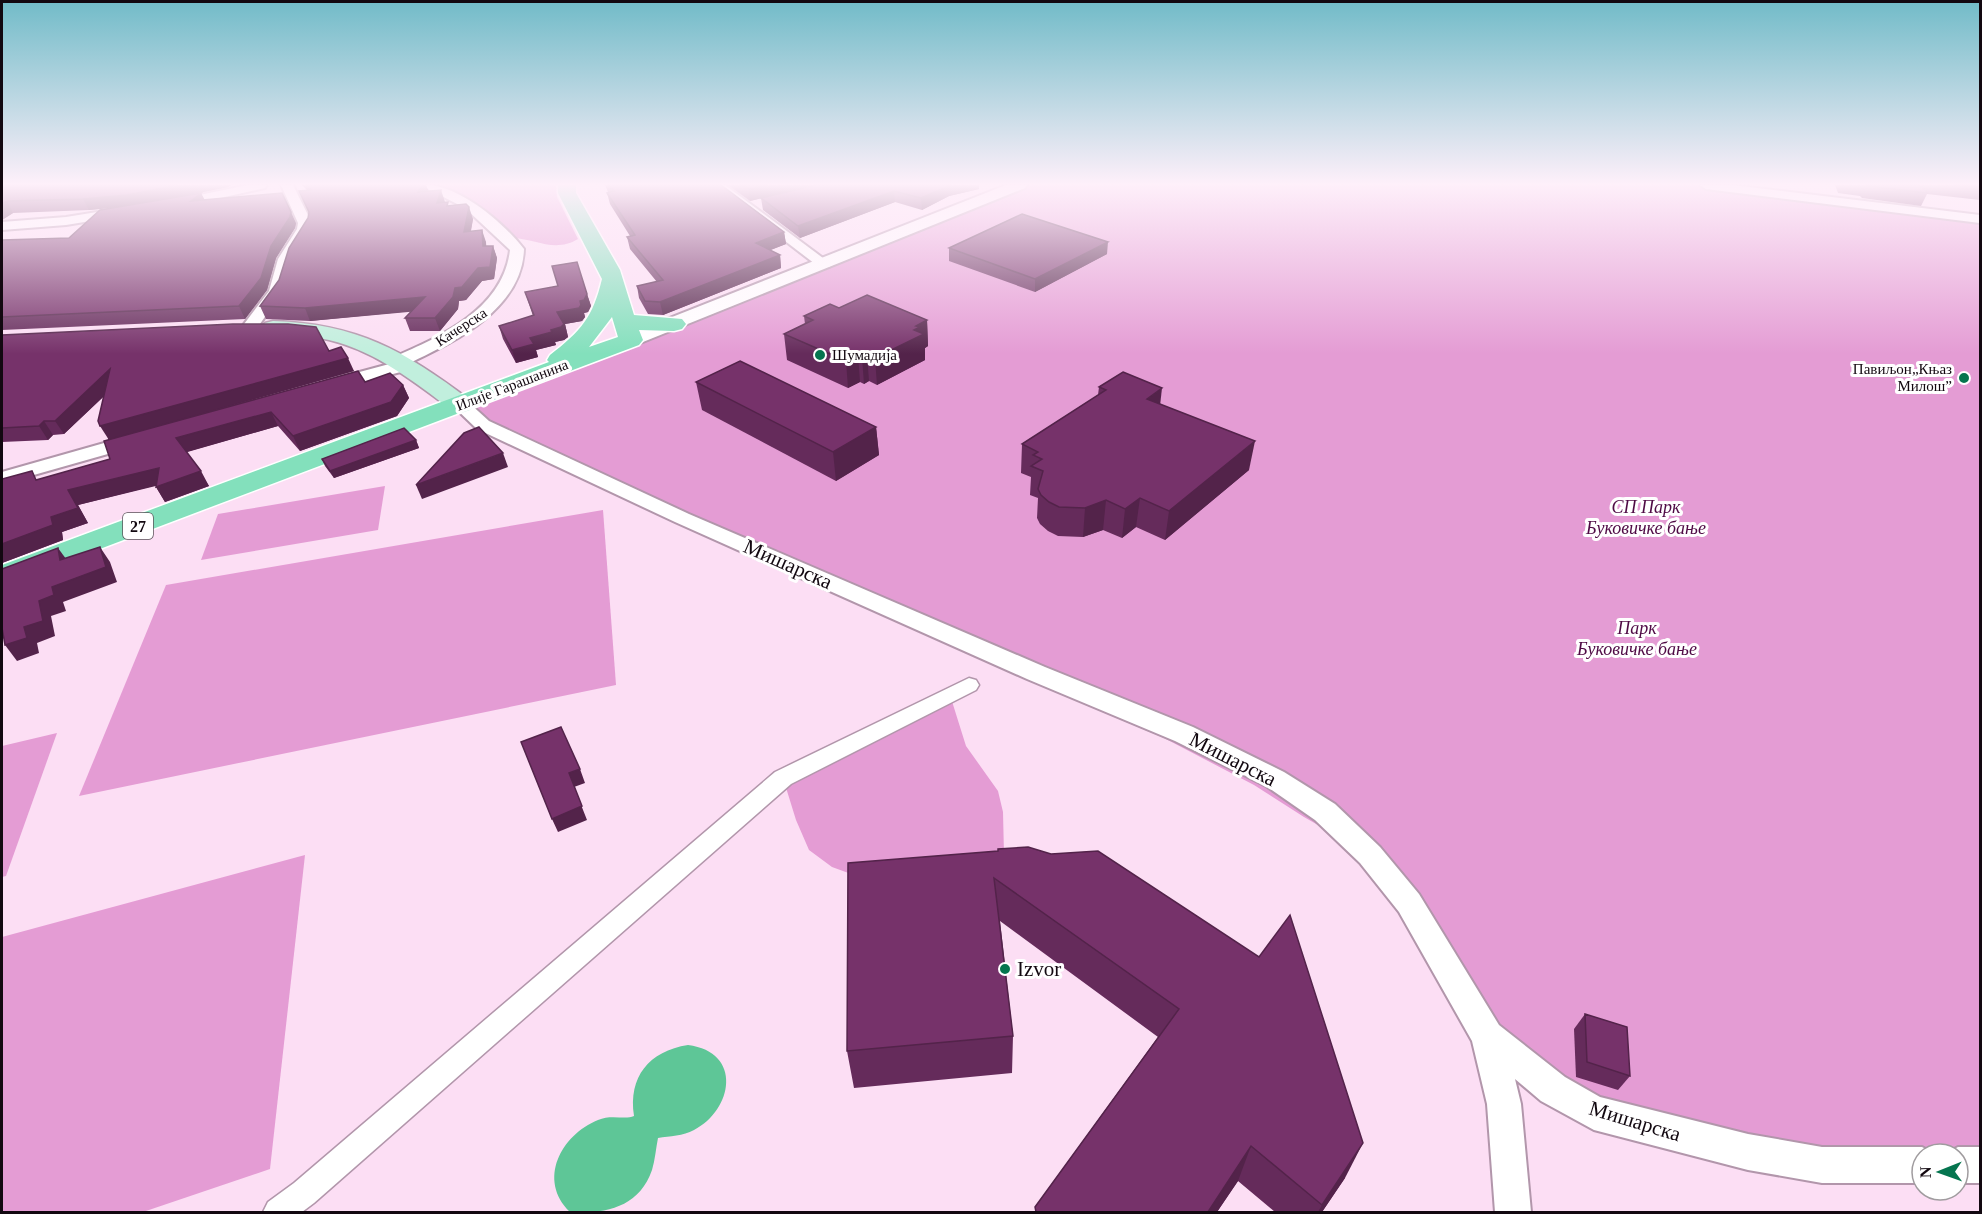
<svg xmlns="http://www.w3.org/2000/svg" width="1982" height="1214" viewBox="0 0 1982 1214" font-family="'Times New Roman',serif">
  <rect width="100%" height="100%" fill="#fcdef4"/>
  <g fill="#e49cd4">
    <path d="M434,185H556L557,197L578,239C555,253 536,239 513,238L472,201Z"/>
    <path d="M1019,185H1702L1980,217V1165H1958V1154H1922V1165L1594,1113L1520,1064L1370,855L1304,817L1254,785L1164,738L1088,706L1036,673L483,425L461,405Z"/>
    <path d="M385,486L378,530L201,560L218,514Z"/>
    <path d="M603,510L616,685L79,796L166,585Z"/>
    <path d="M950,695L966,746L998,791L1003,812L1004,855L873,882L832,867L809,850L796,820L783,778Z"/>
    <path d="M57,733L6,876L2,877V746Z"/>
    <path d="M305,855L270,1169L143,1212H2V937Z"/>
  </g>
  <path fill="#5ec697" d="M688,1045C743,1052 733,1110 694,1130C683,1136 670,1136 658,1138C656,1148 655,1160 652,1170C639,1207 607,1214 570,1212C537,1180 561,1135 598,1120C611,1114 625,1120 634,1116C628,1077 649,1051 688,1045Z"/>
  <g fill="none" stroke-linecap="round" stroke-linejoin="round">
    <g stroke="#b296ab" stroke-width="3">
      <path id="pedestrian" d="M969,678L976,680L979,685L976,690L791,784L314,1203L302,1212H263L268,1202L294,1183L775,772Z"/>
    </g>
    <g stroke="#b296ab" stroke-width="4">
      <g id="minor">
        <path d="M248,185H267L265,188L175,208L169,204L175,200Z"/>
        <path d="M281,185H293L312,223L311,229L292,259L283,291L255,331L249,333L241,328L269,291L278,259L297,229L298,223Z"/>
        <path d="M420,185C455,181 503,222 524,249C522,308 458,340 412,362L414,365L412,369L332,390L326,389L323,385L326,381L393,363L392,361L394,357C442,336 503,309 510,250L465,208Z"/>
        <path d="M712,185H725L831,264L829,267H819Z"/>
        <path d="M1700,185H1732L1980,215V223L1706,189Z"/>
        <path d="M122,208L129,212L127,215L66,225L2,230V222L66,217Z"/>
        <path d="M461,400L467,401L489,421L689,514L1045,667L1193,727L1284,772L1335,804L1380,847L1419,894L1499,1025L1565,1077L1600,1097L1748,1134L1822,1147H1922L1935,1154H1922V1183H1822L1748,1170L1594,1130L1541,1101L1515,1079L1521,1104L1531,1212H1495L1487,1104L1472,1041L1399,912L1360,863L1315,820L1266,786L1175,741L1027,679L675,522L477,429L452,405L455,401Z"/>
        <path d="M136,434L143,436L145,440L143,444L2,484V472Z"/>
        <path d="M1958,1147H1980V1183H1958V1154H1945Z"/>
      </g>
    </g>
    <g stroke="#b296ab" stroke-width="4">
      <path id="tertiary" d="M1006,185H1027L1025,188L638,344H624L621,340L624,336Z"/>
    </g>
    <g stroke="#b296ab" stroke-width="3">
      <path id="secondary" d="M273,321C358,324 403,350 470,400L474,405L470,410L461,413L452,410C414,382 376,351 329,340C308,335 286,338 265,333L261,328L265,323Z"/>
    </g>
    <g stroke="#fff" stroke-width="3">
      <path id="primary" d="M558,185H576V193L620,270L634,315L682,319L686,324L682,329L674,331L639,330L643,340L639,345L2,586V565L549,362L547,360L550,355C581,331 593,317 602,279L558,193ZM612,317L618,337L589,347Z"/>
    </g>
    <use href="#pedestrian" fill="#fff" fill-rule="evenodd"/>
    <use href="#minor" fill="#fff" fill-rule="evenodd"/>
    <use href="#tertiary" fill="#fff" fill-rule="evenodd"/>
    <use href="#secondary" fill="#c1efdd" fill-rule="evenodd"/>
    <use href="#primary" fill="#83e0bc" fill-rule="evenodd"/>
  </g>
  <g fill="#652b5b">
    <path d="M2,185H231L228,187L173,198L201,193L204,200L296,223L295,228L276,258L267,290L245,319L2,330V240L69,238L117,207L89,210L13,213L2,220Z"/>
    <path d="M302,185H426L428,191L449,206L473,219L471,231L486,242V246H493L497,258L494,279L482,281L466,300L459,301L458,309L440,331H410L405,318L412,311L310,321L266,319L260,306L279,280L308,218L309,213L299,191L307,190Z"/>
    <path d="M605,185H721L784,232L786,244L770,250L780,255L781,268L663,315L648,314L639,298L637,286L657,282L630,249L627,237L630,236L610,204L607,193L608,192Z"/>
    <path d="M728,185H815L750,201Z"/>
    <path d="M816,185L979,189L949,196L922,210L895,202L800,238L763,210L761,198Z"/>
    <path d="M1835,185H1980V200L1927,194L1921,206L1862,198L1860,196L1838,193Z"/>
    <path d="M949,248L1107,254L1035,292L949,261Z"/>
    <path d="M525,292L587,294L591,306L588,312L584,313L585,317L582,321L565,324L568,337L564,340L555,342L556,345L536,350L538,357L516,363L503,339L499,326L533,316Z"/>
    <path d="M839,308L927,320L928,346L925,348V360L877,385L869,381L864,384L860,382L848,388L787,360L784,334L805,324L804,316Z"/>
    <path d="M2,335L329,351L354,371L181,420L365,382L403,385L409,398L397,416L300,451L278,426L186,452L209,486L165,502L156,487L157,485L78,505L88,523L62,532L63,540L2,563V479L38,480L110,459L104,396L64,434L53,435L48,440L2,442Z"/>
    <path d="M696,382L876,427L879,455L836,481L702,410Z"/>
    <path d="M1099,387L1161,404L1249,470L1165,540L1136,527L1122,538L1103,530L1083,537L1058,536L1048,531L1040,524L1037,518L1038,498L1030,495L1031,477L1021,473L1022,444L1098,395Z"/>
    <path d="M416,440L419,448L334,478L325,466L322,459Z"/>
    <path d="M1028,847L1345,1178L1322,1212H1275L1238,1181L1217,1212H1035V1207L1158,1037L1000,921L1013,1036L1012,1073L854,1088L847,1051L998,851Z"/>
    <path d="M1585,1014L1630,1076L1618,1090L1576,1077L1574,1029Z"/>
  </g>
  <g fill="#53234a">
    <path d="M178,185H231L228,187L133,206L89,210L83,199Z"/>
    <path d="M423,185H426L429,192H418Z"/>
    <path d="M767,185H815L750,201L749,189Z"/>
    <path d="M951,185H979V189L949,196L922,210L921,198Z"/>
    <path d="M441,190L445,202L437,203Z"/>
    <path d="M894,191L895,202L800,238L798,226Z"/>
    <path d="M201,193L207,204L191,201Z"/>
    <path d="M7,201L13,213L2,220V204Z"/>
    <path d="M469,207L473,219L468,244L464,232Z"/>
    <path d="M291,212L296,223L295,228L276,258L267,290L245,319L239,306L271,246Z"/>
    <path d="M482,230L486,242L487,259L483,246Z"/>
    <path d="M784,232L786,244L758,255L756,243Z"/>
    <path d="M1108,242L1107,254L1035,292V279Z"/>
    <path d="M493,246L497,258L494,279L482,281L466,300L459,301L458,309L440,331L435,318L455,288Z"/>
    <path d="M780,255L781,268L663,315L660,302Z"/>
    <path d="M587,294L591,306L588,312L584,313L585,317L582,321L565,324L568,337L564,340L555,342L556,345L536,350L538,357L516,363L512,350L530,338L551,330L557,312L580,301Z"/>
    <path d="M425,297L430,310L310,321L305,308Z"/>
    <path d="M927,320L928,346L925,348V360L877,385L875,358L916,326Z"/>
    <path d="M858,355L860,382L848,388L846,361Z"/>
    <path d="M867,355L869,381L864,384L862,357Z"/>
    <path d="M348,358L354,371L109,440L100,426Z"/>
    <path d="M110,369L118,383L64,434L55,421Z"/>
    <path d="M403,385L409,398L397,416L300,451L293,436Z"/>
    <path d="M1162,388L1159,415L1147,399Z"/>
    <path d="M271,412L278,426L184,453L176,438Z"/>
    <path d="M44,421L53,435L48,440L39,426Z"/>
    <path d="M876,427L879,455L836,481L833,452Z"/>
    <path d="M416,440L419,448L334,478L330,471Z"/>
    <path d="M1255,441L1249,470L1165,540L1169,511Z"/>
    <path d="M503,453L508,467L422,499L416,485Z"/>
    <path d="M159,468L168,483L78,505L88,523L62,532L63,540L2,563V544L51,517L68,490Z"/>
    <path d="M201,471L209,486L165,502L156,487Z"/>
    <path d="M1140,498L1136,527L1122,538L1125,509Z"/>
    <path d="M1106,500L1103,530L1083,537L1085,508Z"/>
    <path d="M100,547L110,562L117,582L63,602L66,611L51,616L55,636L37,643L39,653L17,661L5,645L24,627L39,601L52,587Z"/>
    <path d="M58,548L69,563L60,560Z"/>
    <path d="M580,769L585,783L574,787L587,820L558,832L552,819L569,773Z"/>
    <path d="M1363,1143L1345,1178L1322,1212H1318L1322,1205Z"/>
    <path d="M1251,1146L1238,1181L1217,1212H1208Z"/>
  </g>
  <g fill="#76326a" stroke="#53234a" stroke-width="1.5">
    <path d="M2,185H178L127,195L83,199L7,201L2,204Z"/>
    <path d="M306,185H423L418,192L441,190L437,203L448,202L447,206L466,204L469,207L464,232L482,230L483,246H493L490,267L478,268L462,287L455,288L453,297L435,318H405L425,297L305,308L260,306L279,280L289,248L308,218L309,212L299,191L311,190Z"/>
    <path d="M608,185H721L784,232L756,243L780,255L660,302L645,301L637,286L663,280L627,237L635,235L607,193L614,191Z"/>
    <path d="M742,185H767L749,189Z"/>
    <path d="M816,185H951L921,198L894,191L798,226L761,198Z"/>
    <path d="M1867,185H1920L1928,193L1868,186Z"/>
    <path d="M1956,185H1980V187Z"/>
    <path d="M201,193L191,201L282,193L291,212L290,217L271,246L261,278L239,306L2,317V240L69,238L100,210Z"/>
    <path d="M1022,214L1108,242L1035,279L949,248Z"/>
    <path d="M577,262L587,294L584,300L580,301L581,305L579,308L557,312L564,324L561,327L551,330L552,332L530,338L534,344L512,350L499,326L534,315L525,292L558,286L552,266Z"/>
    <path d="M867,295L927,320L916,326L920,327L914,330L924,334L875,358L867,355L862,357L858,355L846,361L784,334L813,320L804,316L830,304L839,308Z"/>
    <path d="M233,324H288L316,327L329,351L341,347L348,358L100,426L98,421L110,369L55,421H44L39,426L2,428V335Z"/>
    <path d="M740,361L876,427L833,452L696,382Z"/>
    <path d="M358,371L365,382L390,373L403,385L391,402L293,436L271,412L176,438L201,471L156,487L159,468L68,490L78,508L51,517L53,525L2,544V479L32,471L36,480L110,459L104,441Z"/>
    <path d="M1123,372L1162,388L1147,399L1255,441L1169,511L1140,498L1125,509L1106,500L1085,508L1059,507L1049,502L1041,495L1038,489L1043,471L1031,466L1042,459L1033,455L1038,452L1022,444L1106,390L1099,387Z"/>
    <path d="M479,427L503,453L416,485L464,433Z"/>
    <path d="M404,428L416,440L330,471L322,459Z"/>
    <path d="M100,547L106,567L52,587L54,595L39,601L43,621L24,627L27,638L5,645L2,628V569L58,548L60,560Z"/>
    <path d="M561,727L580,769L569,773L582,806L552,819L521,742Z"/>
    <path d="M1028,847L1051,854L1098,851L1259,957L1290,915L1363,1143L1322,1205L1251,1146L1208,1212H1036L1035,1207L1179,1009L994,878L1013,1036L847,1051L848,863L998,851V849Z"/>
    <path d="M1585,1014L1627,1027L1630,1076L1587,1062Z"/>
  </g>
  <linearGradient id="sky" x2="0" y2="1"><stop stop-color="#71bbc8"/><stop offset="0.52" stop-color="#fef0fa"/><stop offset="1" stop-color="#fef0fa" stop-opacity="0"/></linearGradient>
  <rect width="1982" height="354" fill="url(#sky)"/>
  <g fill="#05754f" stroke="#fff" stroke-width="2">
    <circle cx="820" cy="355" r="6"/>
    <circle cx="1964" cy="378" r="6"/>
    <circle cx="1005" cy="969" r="6"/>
  </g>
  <g text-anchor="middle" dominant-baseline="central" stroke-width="6" stroke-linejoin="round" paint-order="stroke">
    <g font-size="15" fill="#120810" stroke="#fff">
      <text transform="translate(461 327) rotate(-33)">Качерска</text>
      <text transform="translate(512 385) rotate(-21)">Илије Гарашанина</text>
    </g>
    <g font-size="15" fill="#120810" stroke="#fff" text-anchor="start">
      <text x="832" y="355">Шумадија</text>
      <text x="1952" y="369" text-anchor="end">Павиљон„Књаз<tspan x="1952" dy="17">Милош”</tspan></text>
    </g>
    <rect fill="#fff" stroke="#595258" stroke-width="1.5" x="123" y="513" width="30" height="26" rx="4.5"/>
    <g font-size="16" font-weight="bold" fill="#120810">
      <text x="138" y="526">27</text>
    </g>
    <g font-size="18" font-style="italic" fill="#4f0a45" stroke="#fff">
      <text x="1646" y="507">СП Парк<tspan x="1646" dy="21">Буковичке бање</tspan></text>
      <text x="1637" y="628">Парк<tspan x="1637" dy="21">Буковичке бање</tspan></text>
    </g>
    <g font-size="21" fill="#120810" stroke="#fff">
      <text transform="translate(788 564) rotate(24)">Мишарска</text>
      <text transform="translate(1233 759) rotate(27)">Мишарска</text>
      <text transform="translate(1635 1121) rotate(17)">Мишарска</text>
    </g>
    <g font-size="21" fill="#120810" stroke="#fff" text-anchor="start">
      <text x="1017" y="969">Izvor</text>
    </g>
  </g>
  <rect width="1982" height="1214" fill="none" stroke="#120810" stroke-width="6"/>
  <g transform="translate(1940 1172) rotate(269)"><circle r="28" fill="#ffffff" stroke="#a09c9f" stroke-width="1.5"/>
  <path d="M0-4.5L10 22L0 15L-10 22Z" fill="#05754f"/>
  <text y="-9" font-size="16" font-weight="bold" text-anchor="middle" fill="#120810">N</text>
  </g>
</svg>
